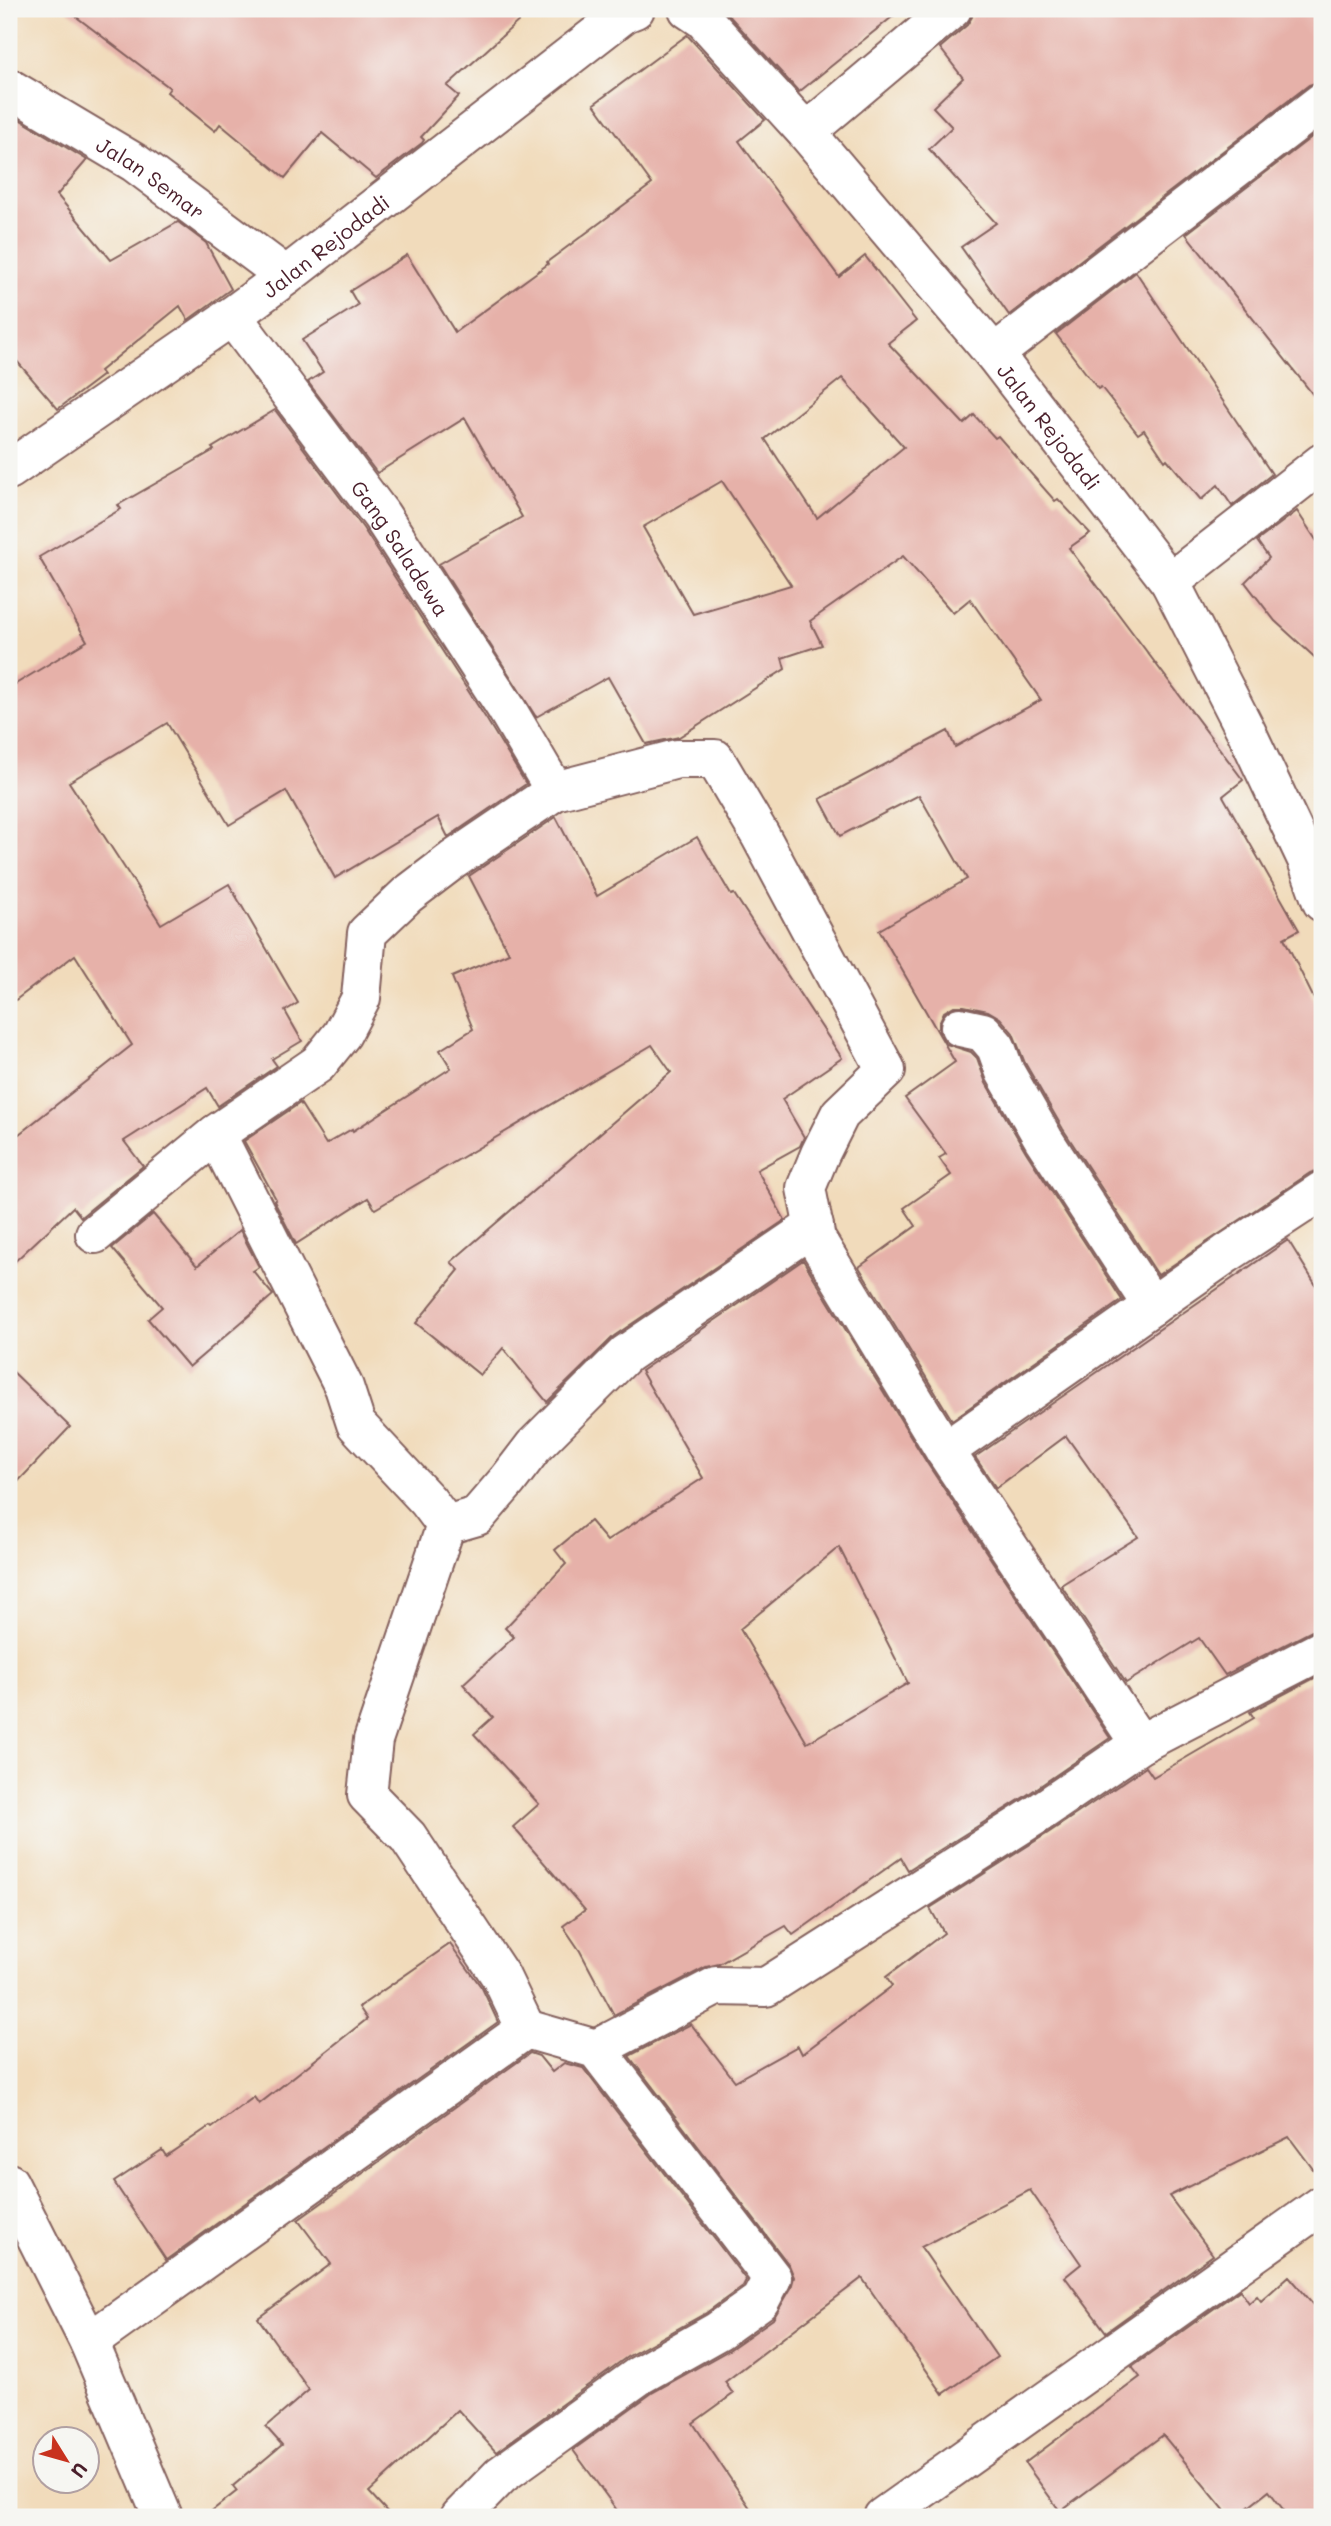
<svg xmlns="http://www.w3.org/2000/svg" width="1331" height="2526" viewBox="0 0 1331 2526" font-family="Mali,sans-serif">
  <rect width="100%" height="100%" fill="#f6f6f2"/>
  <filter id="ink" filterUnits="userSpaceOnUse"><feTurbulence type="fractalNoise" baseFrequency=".0143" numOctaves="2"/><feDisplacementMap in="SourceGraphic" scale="14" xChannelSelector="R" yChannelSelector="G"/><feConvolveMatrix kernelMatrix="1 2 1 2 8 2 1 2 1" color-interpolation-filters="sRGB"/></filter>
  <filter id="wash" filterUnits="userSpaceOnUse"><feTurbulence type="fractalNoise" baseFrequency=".00686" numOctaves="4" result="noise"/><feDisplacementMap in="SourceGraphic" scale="28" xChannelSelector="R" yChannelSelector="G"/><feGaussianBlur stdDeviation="1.57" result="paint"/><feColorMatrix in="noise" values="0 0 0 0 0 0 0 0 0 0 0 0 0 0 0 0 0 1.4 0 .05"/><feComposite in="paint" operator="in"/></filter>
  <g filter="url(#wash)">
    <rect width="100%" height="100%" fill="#f1dbbb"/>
    <g id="blocks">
      <g fill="#e6b1a9" fill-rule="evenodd">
        <path d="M66,9H532L447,86L459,96L421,137L424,140L422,143L376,178L322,133L285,178L220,124L215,131L167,92L170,88Z"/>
        <path d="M723,9H902L799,92Z"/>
        <path d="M973,9H1322V81L1309,85L1009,315L961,247L996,223L929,149L952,127L933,107L963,78L940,48L967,25L972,17Z"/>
        <path d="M687,35L765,120L739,141L839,277L865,256L916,321L888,343L964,424L974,415L995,438L998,436L1055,501L1058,499L1090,533L1069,548L1243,780L1223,796L1299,930L1284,938L1322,1015V1169L1310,1173L1158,1275L1063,1129L1025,1063L1013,1033L1000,1018L988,1011L964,1006H954L944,1012L939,1023V1034L946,1044L971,1052L977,1058L986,1083L1026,1152L1122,1300L952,1420L859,1267L916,1226L904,1208L951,1175L939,1158L946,1154L905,1098L955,1062L879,930L967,879L919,795L840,836L820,799L948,731L955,747L1041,700L970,599L953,613L903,556L810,621L822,645L782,658L785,669L679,737L646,744L608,677L536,717L439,564L522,517L465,418L377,473L308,382L323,372L302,340L358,305L350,291L407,255L455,332L548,264L547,262L652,184L594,104ZM842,378L904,447L817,518L765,439ZM722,481L791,585L693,614L643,527Z"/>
        <path d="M9,113L87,160L57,195L111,260L178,222L206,243L231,289L188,320L180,306L100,371L103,375L58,409L9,352Z"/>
        <path d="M1322,129V406L1186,234Z"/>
        <path d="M1136,272L1272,474L1232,506L1218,485L1201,500L1167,459L1165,461L1144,430L1138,434L1101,387L1098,389L1056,334Z"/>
        <path d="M275,410L363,528L487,720L526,784L448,837L438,817L335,878L286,791L229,825L167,723L69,782L161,924L229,884L298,1003L285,1011L302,1041L272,1059L277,1066L218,1106L207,1088L124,1141L143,1166L81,1217L73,1207L9,1267V1142L132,1045L75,955L9,1005V688L87,641L39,557L121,509L118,505L214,450L212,448Z"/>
        <path d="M1297,511L1322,549V664L1275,621L1245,582L1269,558L1257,541Z"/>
        <path d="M556,817L597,896L697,837L731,895L734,894L842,1058L782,1099L804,1137L800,1146L757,1170L785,1220L614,1336L547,1402L503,1348L480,1375L416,1323L459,1270L451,1262L671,1072L652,1045L375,1209L368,1198L296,1244L274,1201L276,1199L244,1141L300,1103L326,1144L352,1129L353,1131L451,1068L440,1050L473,1029L452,977L509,953L469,876Z"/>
        <path d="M153,1214L197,1266L240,1230L259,1267L253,1271L273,1295L189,1367L148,1319L162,1307L112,1248Z"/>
        <path d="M1288,1240L1322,1295V1628L1312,1631L1225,1675L1199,1638L1126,1683L1061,1585L1138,1537L1066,1436L996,1488L975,1457Z"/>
        <path d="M803,1260L927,1463L1110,1738L1024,1797L908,1870L901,1858L793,1935L786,1926L719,1964L706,1967L614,2015L580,1951L563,1926L585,1910L513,1827L539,1804L474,1734L493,1717L463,1684L514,1637L505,1628L566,1564L555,1550L590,1521L607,1541L703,1478L641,1371ZM839,1547L908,1683L807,1743L740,1629Z"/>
        <path d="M9,1368L70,1427L9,1491Z"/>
        <path d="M1322,1674V2181L1289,2137L1169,2196L1213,2255L1106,2332L1065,2277L1081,2264L1030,2190L921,2247L997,2357L943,2394L862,2278L725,2382L733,2394L693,2423L756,2517H622L573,2450L652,2393L729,2350L773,2319L791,2288L794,2277L789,2265L629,2056L691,2024L735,2081L798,2046L802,2054L892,1986L886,1977L944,1933L930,1908L1048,1833L1146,1767L1153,1777L1254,1718L1250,1712Z"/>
        <path d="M450,1944L482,1988L498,2022L166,2260L114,2182L162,2150L166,2156L210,2126L212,2128L254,2097L259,2104L367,2019L359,2007Z"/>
        <path d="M530,2053L539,2056L552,2072L564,2063L583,2068L746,2280L743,2286L706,2313L627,2357L496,2452L458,2410L369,2492L392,2517H204L237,2491L233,2486L282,2445L266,2427L309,2390L258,2318L331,2264L298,2220Z"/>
        <path d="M1289,2276L1322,2314V2517H1289L1269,2491L1236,2517H1230L1163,2435L1060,2511L1025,2463L1140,2377L1132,2367L1240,2290L1249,2303L1257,2296L1261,2301Z"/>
      </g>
    </g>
  </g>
  <g filter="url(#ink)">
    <use href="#blocks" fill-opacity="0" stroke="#84615d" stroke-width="2"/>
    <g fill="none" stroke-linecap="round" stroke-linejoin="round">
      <g stroke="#84615d" stroke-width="42">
        <g id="minor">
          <path id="s1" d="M688,9L703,19L806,132L994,354L1170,582L1246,731L1307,860L1322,902"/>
          <path id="s2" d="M9,88L135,163L286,276"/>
          <path d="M806,132L952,9"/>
          <path id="s3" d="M232,316L381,515L506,708L555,791"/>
          <path d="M994,354L1322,102"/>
          <path id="s4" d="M9,470L232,316L286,276L625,13L635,9"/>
          <path d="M1170,582L1322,463"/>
          <path d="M960,1027L983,1032L996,1047L1005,1072L1044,1140L1152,1306"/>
          <path d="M216,1134L344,1387L356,1424L428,1501L446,1525L373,1740L367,1795L408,1837L501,1977L526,2029"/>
          <path d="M95,1234L216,1134L318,1064L342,1034L361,998L367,933L407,895L453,860L555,791L677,759H715L760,835L886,1070L840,1114L820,1154L806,1188L816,1239L945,1451L1140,1744"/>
          <path d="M945,1451L1226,1254L1322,1191"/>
          <path d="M446,1525L477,1516L508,1480L534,1446L626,1354L814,1226"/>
          <path d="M596,2049L716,1986L766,1987L1036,1815L1140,1744L1322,1650"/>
          <path d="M9,2183L89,2342L163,2517"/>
          <path d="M89,2342L526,2029L596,2049L772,2278L760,2301L718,2331L640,2375L501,2475L460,2517"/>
          <path d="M883,2517L1322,2205"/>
        </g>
      </g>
      <use href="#minor" stroke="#fff" stroke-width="38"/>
    </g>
  </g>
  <g text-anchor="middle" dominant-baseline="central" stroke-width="6" stroke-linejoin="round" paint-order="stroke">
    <g font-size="21" fill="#4a1f2b" stroke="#f6f6f2">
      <text stroke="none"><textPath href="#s2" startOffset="168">Jalan Semar</textPath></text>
      <text stroke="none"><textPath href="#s4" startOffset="388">Jalan Rejodadi</textPath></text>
      <text stroke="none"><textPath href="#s1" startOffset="553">Jalan Rejodadi</textPath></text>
      <text stroke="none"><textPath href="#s3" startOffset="287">Gang Saladewa</textPath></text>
    </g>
  </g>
  <rect width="1331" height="2526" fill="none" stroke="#f6f6f2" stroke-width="35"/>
  <g transform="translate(66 2460) rotate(127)"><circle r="33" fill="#f6f6f2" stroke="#b1a0a2" stroke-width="2"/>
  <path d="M0-5L12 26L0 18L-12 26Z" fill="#c8321e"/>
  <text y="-10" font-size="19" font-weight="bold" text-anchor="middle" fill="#4a1f2b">U</text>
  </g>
</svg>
